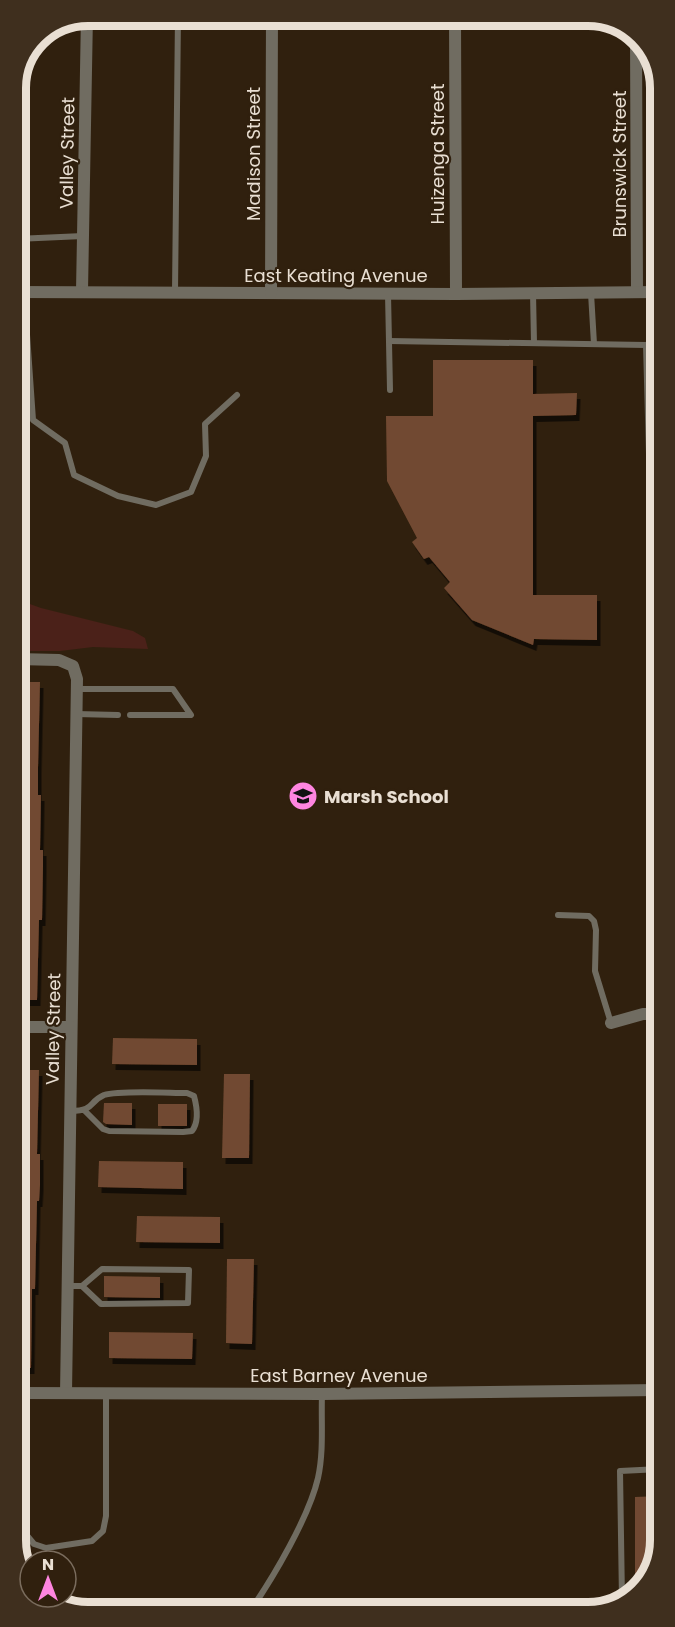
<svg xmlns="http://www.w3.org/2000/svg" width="675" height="1627" viewBox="0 0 675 1627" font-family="Poppins,sans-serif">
  <defs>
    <filter id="shadow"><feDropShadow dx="3.5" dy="6" stdDeviation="0" flood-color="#0009"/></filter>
  </defs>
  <rect width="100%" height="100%" fill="#30200e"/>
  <path fill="#4b2119" d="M16,599L41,608L133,631L145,638L148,649L93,647L60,651H17Z"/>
  <g fill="#714931" filter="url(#shadow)">
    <path d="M433,360H533V394L577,393L576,415L533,416V595H597V640L534,639L533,645L472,620L444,588L450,582L429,557L424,559L412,542L417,538L387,481L386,416H433Z"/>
    <path d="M25,682H40L38,768V795H41L40,850H43V866L42,920H39L37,1000H19V985H23L24,920H17V904H27L28,877V835H25L26,784H24Z"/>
    <path d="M113,1038L197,1039V1065L112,1064Z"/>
    <path d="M24,1070H39L37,1154H40V1185L39,1201H37L35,1289H32L31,1368H18V1292H21L22,1229H21V1210H25L26,1173L25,1146H23Z"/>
    <path d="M224,1074H250L249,1158H222Z"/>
    <path d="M104,1103H132V1125L106,1124L103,1122Z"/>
    <rect x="158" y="1104" width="29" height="22"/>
    <path d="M99,1161L183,1162V1189L98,1187Z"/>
    <path d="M137,1216L220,1217V1243L136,1242Z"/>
    <path d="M227,1259H254L252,1344L226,1343Z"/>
    <path d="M104,1276L160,1277V1298L104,1297Z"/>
    <path d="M109,1332L193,1333L192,1359L109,1358Z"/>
    <path d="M660,1496V1539L645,1583L635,1585V1497Z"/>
  </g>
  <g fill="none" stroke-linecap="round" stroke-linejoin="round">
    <g stroke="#706c61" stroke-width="6">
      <path d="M16,239L83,236"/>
      <path d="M24,292L33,420L65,443L74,475L118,496L156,505L191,492L206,456L205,424L237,395"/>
      <path d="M175,292L178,15"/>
      <path d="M533,293L534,343"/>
      <path d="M591,293L594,344"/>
      <path d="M388,294L390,390"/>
      <path d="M389,341L646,345L654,636"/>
      <path d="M646,345L657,342"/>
      <path d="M77,689H173L191,715H130"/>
      <path d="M76,714L118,715"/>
      <path d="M558,915L589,916L594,921L596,930L595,971L611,1023"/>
      <path d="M71,1111C95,1111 88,1102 104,1095C119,1090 169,1093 187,1093L194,1096C197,1107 199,1122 192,1131L183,1132L109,1131L103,1129L85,1111"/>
      <path d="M68,1286H82L102,1269L189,1270L188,1303L101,1304L82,1286"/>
      <path d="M19,1526L34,1544L46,1548L92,1541L103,1531L106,1516V1393"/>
      <path d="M622,1600L620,1471L660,1469"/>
      <path d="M250,1611C273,1578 309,1517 318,1478C324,1451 321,1422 322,1394"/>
    </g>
    <g stroke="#706c61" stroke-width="12">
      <path d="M455,15L456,294"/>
      <path d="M636,36L637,292"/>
      <path d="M82,291L87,15"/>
      <path d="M16,292L456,294L657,292"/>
      <path d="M271,293L272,15"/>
      <path d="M17,659L59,660L73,666L77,679L66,1393"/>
      <path d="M611,1023L643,1014H659"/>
      <path d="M17,1027H71"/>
      <path d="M18,1393L322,1394L660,1390"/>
    </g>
  </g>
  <defs>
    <g id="school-disc" transform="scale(1.5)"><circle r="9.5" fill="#fe85e0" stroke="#30200e"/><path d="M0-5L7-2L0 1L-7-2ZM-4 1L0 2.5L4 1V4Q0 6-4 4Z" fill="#111"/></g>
  </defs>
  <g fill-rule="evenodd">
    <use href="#school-disc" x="303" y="796"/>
  </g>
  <g text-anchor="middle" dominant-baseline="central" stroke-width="4.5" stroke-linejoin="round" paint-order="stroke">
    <g font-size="18" fill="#e9dfd3" stroke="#30200e">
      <text transform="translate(67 153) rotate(-89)">Valley Street</text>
      <text transform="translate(253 154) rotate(-90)">Madison Street</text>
      <text transform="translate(437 154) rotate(-90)">Huizenga Street</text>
      <text transform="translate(619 164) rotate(-90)">Brunswick Street</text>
      <text x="336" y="275">East Keating Avenue</text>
      <text transform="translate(53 1029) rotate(-89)">Valley Street</text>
      <text x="339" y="1375">East Barney Avenue</text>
    </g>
    <g font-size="18" font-weight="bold" fill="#e9dfd3" stroke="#30200e" text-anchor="start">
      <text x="324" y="796">Marsh School</text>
    </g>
  </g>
  <path d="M0 0H675V1627H0ZM88 26H588A62 62 0 0 1 650 88V1540A62 62 0 0 1 588 1602H88A62 62 0 0 1 26 1540V88A62 62 0 0 1 88 26Z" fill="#3f2f1e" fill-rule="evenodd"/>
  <path fill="none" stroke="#e9dfd3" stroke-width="8" d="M88 26H588A62 62 0 0 1 650 88V1540A62 62 0 0 1 588 1602H88A62 62 0 0 1 26 1540V88A62 62 0 0 1 88 26Z"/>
  <g transform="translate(48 1579)"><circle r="28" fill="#30200e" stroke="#7a6c5d" stroke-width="1.5"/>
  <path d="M0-4.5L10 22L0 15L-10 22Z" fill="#fe85e0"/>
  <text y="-9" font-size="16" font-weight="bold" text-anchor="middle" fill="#e9dfd3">N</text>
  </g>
</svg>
